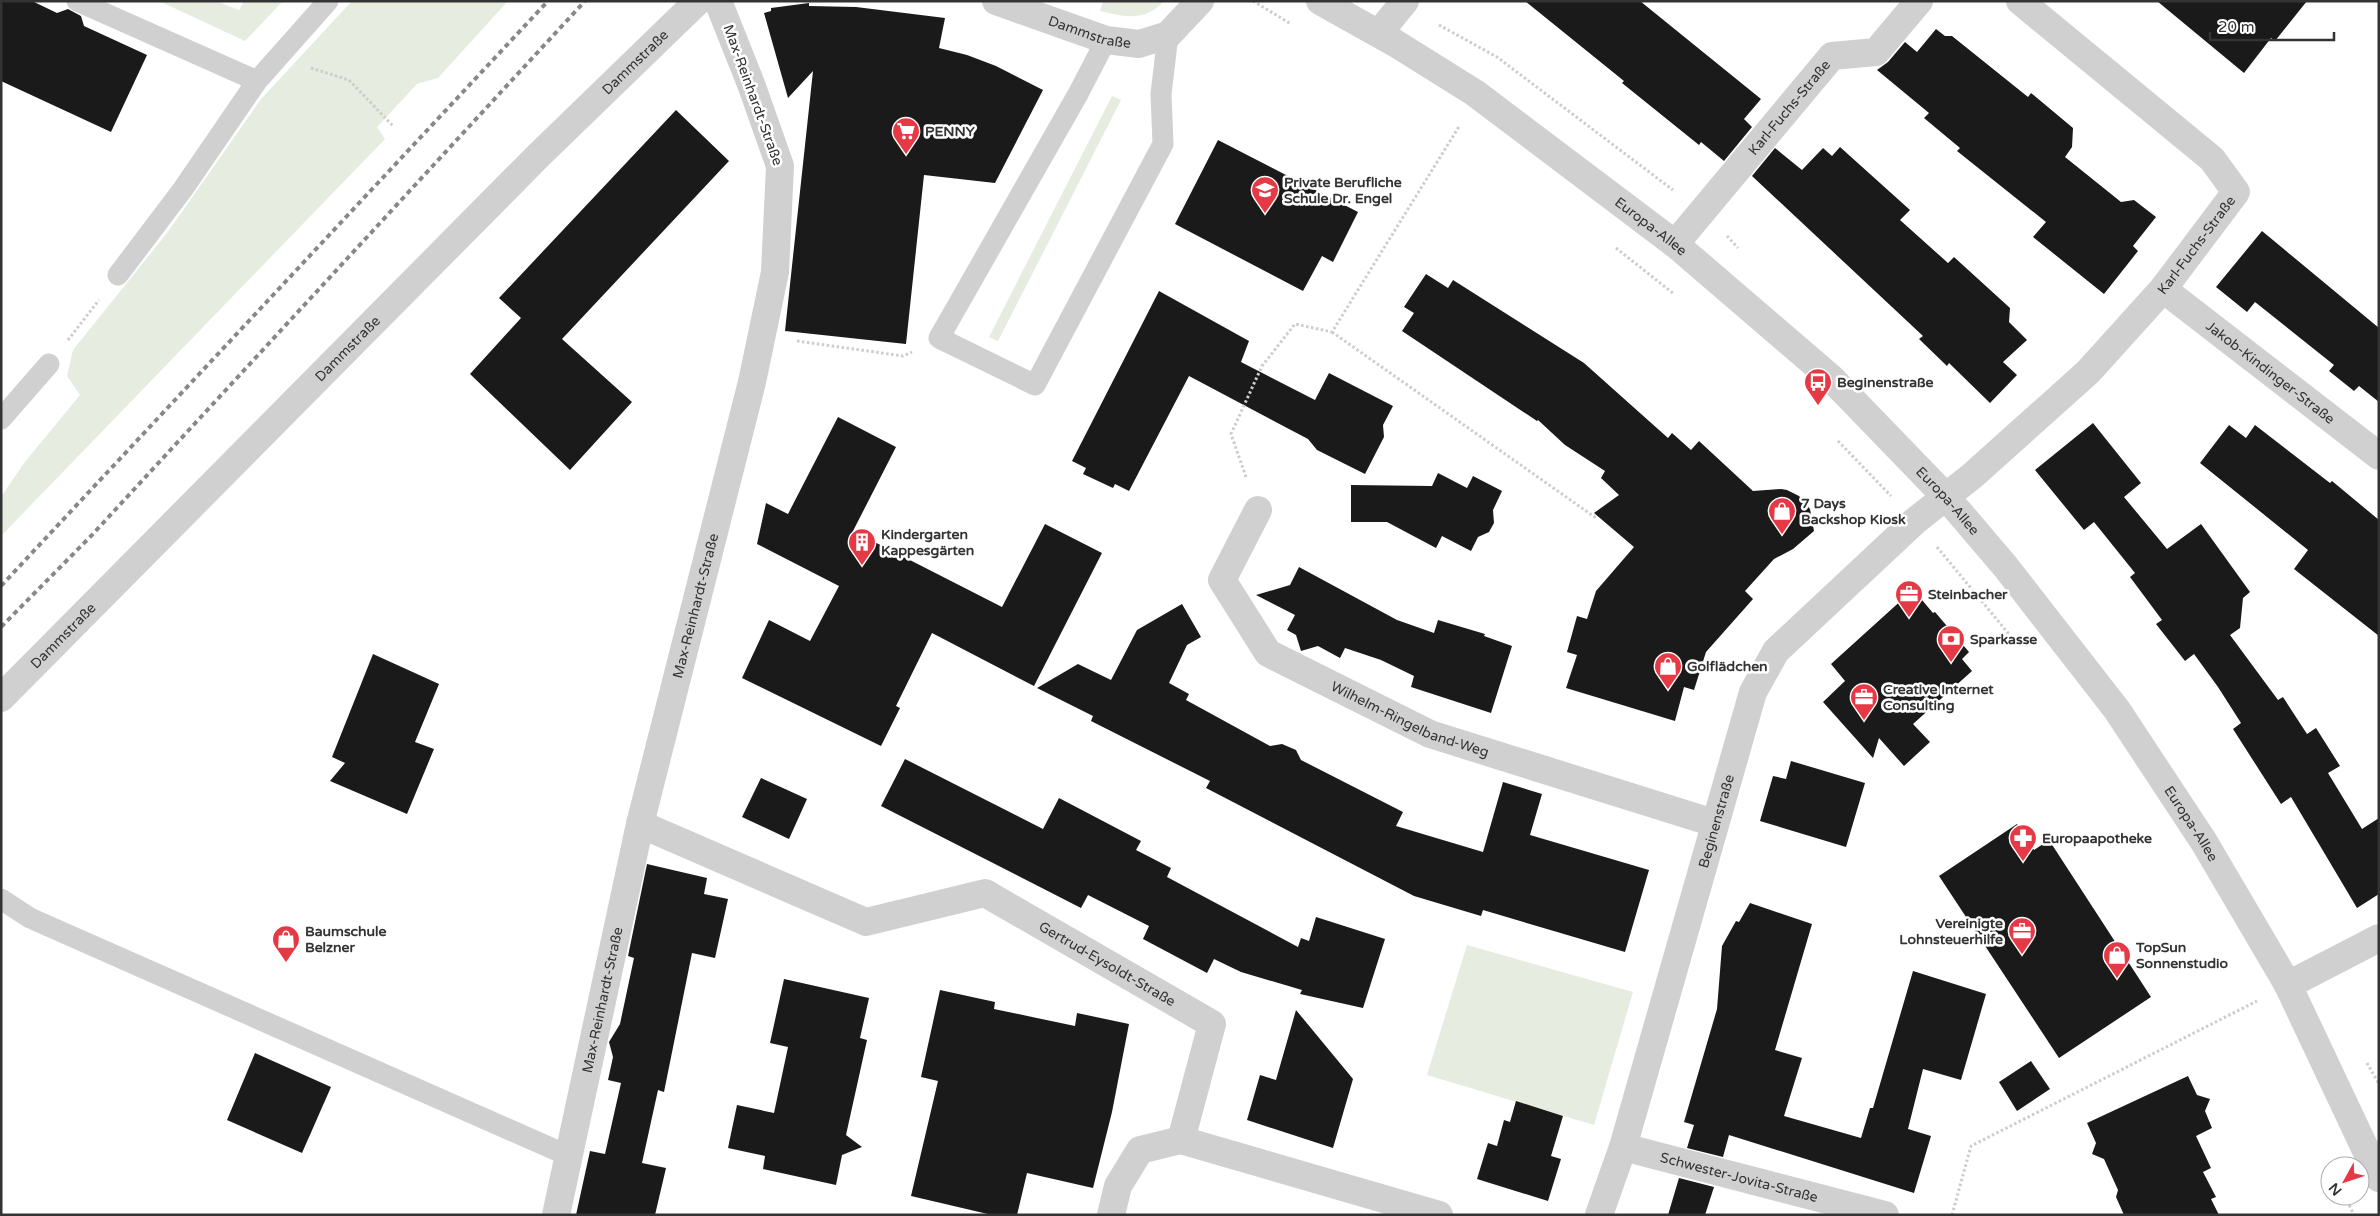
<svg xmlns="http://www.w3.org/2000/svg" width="2380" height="1216" viewBox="0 0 2380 1216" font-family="'Varela Round',sans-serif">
  <rect width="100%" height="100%" fill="#fff"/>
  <g fill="#e6ecdf">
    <path d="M159,1H216L239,10L244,1H283L245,41Z"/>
    <path d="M352,1H508L438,78L417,84L377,127L385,139L1,536V497L24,463L80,395L67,376L73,350L167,233L261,99Z"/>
    <path d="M1103,1H1164C1145,22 1124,17 1100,11Z"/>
    <path d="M1112,96L1121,100L998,341L989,337Z"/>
    <path d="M1467,945L1633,992L1594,1125L1427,1075Z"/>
  </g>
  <g fill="#1a1a1a">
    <path d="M1,1H32L57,13L68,9L81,16L84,26L147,55L111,132L1,81Z"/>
    <path d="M1525,1H1640L1761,99L1744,119L1752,127L1724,161L1701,142L1699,145L1622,83L1624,81Z"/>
    <path d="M2157,1H2307L2275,41L2271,38L2244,73Z"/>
    <path d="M809,3V6L856,7L945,18L939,48L967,55L996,66L1043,90L995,183L924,175L906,344L785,331L813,71L788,98L764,13L771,11V8Z"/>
    <path d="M1936,29L1945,36H1952L2028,97L2031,93L2073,128L2072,147L2065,157L2121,202L2134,200L2156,217L2133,246L2138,251L2104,294L2033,237L2046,222L1957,151L1960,148L1924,118L1929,113L1877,70L1888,62L1905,42L1917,52Z"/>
    <path d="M676,110L729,161L562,339L632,402L570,470L470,374L521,318L499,298Z"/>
    <path d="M1218,140L1358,212L1333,262L1322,256L1303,291L1175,224Z"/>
    <path d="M1840,147L1910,210L1900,220L1948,263L1954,257L2010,308L2009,322L2027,340L2003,362L2017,375L1990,403L1949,363L1947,366L1919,339L1923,336L1752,176L1775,148L1802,170L1823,148L1832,156Z"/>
    <path d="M2262,231L2379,328V402L2359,386L2354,391L2329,371L2334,365L2255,302L2247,312L2216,287Z"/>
    <path d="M1426,274L1448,288L1453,280L1584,363L1668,438L1672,433L1691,450L1699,441L1753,491L1781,489L1787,490L1799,496L1810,509L1814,531L1793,549L1774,559L1745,591L1753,599L1706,652L1694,690L1684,687L1675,721L1566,688L1577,655L1567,652L1577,616L1587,619L1596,591L1634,547L1594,513L1619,495L1601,478L1605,471L1565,445L1538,420L1537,421L1402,331L1414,313L1404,307Z"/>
    <path d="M1159,291L1249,341L1241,362L1315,400L1329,373L1393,406L1383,425L1384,437L1365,474L1317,450L1308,439L1189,376L1129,491L1115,484L1113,488L1083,474L1086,468L1072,461Z"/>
    <path d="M838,417L896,447L853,531L1002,607L1045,524L1102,553L1034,686L932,633L896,706L900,708L881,746L742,678L769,620L810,641L839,586L757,544L766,503L788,514Z"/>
    <path d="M2093,423L2141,483L2124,497L2167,549L2201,524L2250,592L2243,598L2240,628L2230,635L2278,700L2283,697L2307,734L2316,728L2340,766L2328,773L2362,829L2379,818V894L2357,908L2291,797L2281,804L2233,729L2241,723L2218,687L2194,654L2185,661L2156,624L2162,620L2130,577L2135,573L2094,522L2084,530L2035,470Z"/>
    <path d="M2229,425L2246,438L2255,425L2330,483L2332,481L2379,520V636L2294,569L2308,550L2200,463Z"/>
    <path d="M1438,473L1467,488L1473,476L1502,491L1493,510L1494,523L1489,532L1478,537L1471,551L1442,536L1436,548L1387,522H1351V485L1432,486Z"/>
    <path d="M1299,567L1397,620L1434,633L1438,620L1485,634L1484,636L1512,646L1491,713L1411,687L1414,676L1381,660L1345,648L1340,658L1318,646L1301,651L1296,635L1287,630L1295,615L1256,595L1290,585Z"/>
    <path d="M1905,597L1914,608L1922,600L1933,613L1935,612L1969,652L1962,659L1972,671L1913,724L1930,742L1904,766L1879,738L1873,758L1823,702L1845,681L1831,664Z"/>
    <path d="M1182,604L1201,637L1187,645L1169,683L1189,694L1186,700L1270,746L1282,744L1296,750L1301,760L1403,812L1396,826L1483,852L1503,782L1542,794L1530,835L1649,870L1625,952L1483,910L1481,916L1414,896L1206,788L1210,781L1091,721L1093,716L1037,688L1078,664L1111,680L1137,630Z"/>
    <path d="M373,654L439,684L415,742L434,749L407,814L330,781L345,763L332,757Z"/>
    <path d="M905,759L1043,829L1059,798L1141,841L1136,850L1171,868L1167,877L1298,947L1301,938L1309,941L1316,917L1385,939L1363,1008L1300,994L1302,990L1241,972L1214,959L1207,973L1143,939L1149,926L1088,895L1081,908L881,806Z"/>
    <path d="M1791,761L1865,783L1846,847L1760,821L1773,776L1786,779Z"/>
    <path d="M761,778L807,799L789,839L742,817Z"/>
    <path d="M2017,824L2034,850L2049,840L2151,997L2059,1058L1939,876Z"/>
    <path d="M647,864L707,878L704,894L728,899L715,958L692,953L664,1092L658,1090L642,1163L666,1168L655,1215H576L590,1151L605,1154L621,1083L608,1080L613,1057L609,1042L620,1024L634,958L628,956Z"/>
    <path d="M1750,903L1812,924L1775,1050L1802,1058L1784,1116L1861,1138L1870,1108H1873L1913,971L1986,994L1961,1080L1923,1069L1908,1129L1931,1136L1914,1193L1729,1135L1723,1157L1687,1148L1694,1125L1684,1122L1717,1009L1722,946L1736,921L1739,922Z"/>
    <path d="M784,979L869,998L860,1038L867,1040L846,1135L862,1147L842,1155L836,1185L763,1169L765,1156L728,1148L737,1105L774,1113L788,1047L770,1043Z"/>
    <path d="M940,990L995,1002L994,1009L1075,1026L1077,1013L1129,1024L1112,1112L1093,1188L1027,1173L1017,1215H992L911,1196L938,1081L921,1077Z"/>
    <path d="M1296,1010L1353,1079L1333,1148L1247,1120L1260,1075L1276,1080Z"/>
    <path d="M255,1053L331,1087L302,1153L227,1120Z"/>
    <path d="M2031,1061L2050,1089L2017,1111L1999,1082Z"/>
    <path d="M2188,1076L2197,1095L2210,1099L2205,1111L2212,1128L2196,1136L2211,1168L2203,1172L2216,1197L2211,1199L2219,1215H2124L2116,1197L2118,1190L2104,1159L2092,1154L2096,1143L2087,1123Z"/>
    <path d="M1516,1101L1563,1116L1551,1156L1561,1159L1548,1201L1477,1179L1488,1143L1497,1146L1504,1120L1510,1122Z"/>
    <path d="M1679,1178L1714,1187L1705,1215H1668Z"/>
  </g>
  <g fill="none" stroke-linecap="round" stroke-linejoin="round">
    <g stroke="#cdcdcd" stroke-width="3" stroke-dasharray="2.5 2.5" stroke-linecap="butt">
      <path d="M1253,1L1291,24"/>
      <path d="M1439,25L1497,57L1673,190"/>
      <path d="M311,68L349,80L394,127"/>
      <path d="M1727,236L1738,248"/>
      <path d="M1616,248L1674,294"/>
      <path d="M1332,332L1596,518"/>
      <path d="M68,340L99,300"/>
      <path d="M797,341L903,356L912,352"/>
      <path d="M1838,441L1891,496"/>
      <path d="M1246,477L1231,434L1262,366L1295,324L1332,332L1460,125"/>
      <path d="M1937,547L2013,639"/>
      <path d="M2367,1063L2379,1084"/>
      <path d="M2345,1196L2354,1215"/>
      <path d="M1952,1215L1971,1146L2257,1001"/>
    </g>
    <g stroke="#d0d0d0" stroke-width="21">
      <path d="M77,1L257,81"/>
      <path d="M1106,40L1078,94L939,338L1035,385L1163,144L1161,94L1168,35"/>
      <path d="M118,275L183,189L257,81L328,1"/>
      <path d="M1,419L49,364"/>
      <path d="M1,899L30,918L569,1156"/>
    </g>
    <g stroke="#d0d0d0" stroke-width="28">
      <path id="s1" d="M996,1L1106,40L1139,44L1168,35L1200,1"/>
      <path id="s2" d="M1320,1L1395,43L1475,93L1675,244L1830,377L1947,498L2005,566L2117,710L2204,842L2288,985L2379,1178"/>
      <path d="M1379,33L1405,1"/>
      <path id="s3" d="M1675,244L1832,56L1876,52L1919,1"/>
      <path id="s4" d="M2163,289L2379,456"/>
      <path id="s5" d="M1258,510L1222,580L1268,653L1430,734L1714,823"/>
      <path id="s6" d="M1,698L538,156L698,1"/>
      <path id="s7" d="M640,824L866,922L985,893L1212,1024L1181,1140L1439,1215"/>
      <path d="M2288,985L2379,938"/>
      <path id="s8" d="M1623,1147L1885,1215"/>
      <path id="s9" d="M556,1215L640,824L752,382L775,272L780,166L751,84L718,1"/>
      <path d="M1111,1215L1118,1186L1140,1150L1181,1140"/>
      <path id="s10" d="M1599,1215L1623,1147L1753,692L1776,651L1915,521L1972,476L2088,372L2163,289L2236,192L2212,159L2020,1"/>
    </g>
    <g stroke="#888" stroke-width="4" stroke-dasharray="5 4" stroke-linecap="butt">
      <path d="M1,586L548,1"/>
      <path d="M1,627L91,536L585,1"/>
    </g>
  </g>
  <defs>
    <g id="supermarket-pin" transform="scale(1.4375)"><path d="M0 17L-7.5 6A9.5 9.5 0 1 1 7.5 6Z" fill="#e63946" stroke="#fff"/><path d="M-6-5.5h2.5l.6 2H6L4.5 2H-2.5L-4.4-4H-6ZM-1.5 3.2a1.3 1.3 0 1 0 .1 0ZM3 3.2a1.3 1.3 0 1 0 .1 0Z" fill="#fff"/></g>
    <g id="school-pin" transform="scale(1.4375)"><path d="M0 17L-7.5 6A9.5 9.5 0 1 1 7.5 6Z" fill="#e63946" stroke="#fff"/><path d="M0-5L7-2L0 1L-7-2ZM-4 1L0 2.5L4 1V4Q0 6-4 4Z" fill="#fff"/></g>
    <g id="bus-pin" transform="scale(1.4375)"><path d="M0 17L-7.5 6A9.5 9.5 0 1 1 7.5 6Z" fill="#e63946" stroke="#fff"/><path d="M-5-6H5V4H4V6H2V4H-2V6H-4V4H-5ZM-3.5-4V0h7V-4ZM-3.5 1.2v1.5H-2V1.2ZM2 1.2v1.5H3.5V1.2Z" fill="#fff"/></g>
    <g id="shop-pin" transform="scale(1.4375)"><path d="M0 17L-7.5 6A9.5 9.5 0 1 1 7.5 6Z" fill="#e63946" stroke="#fff"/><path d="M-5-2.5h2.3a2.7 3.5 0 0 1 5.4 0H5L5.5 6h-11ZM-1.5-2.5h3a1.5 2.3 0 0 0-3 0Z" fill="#fff"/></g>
    <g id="building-pin" transform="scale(1.4375)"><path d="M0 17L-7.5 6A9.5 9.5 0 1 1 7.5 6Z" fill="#e63946" stroke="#fff"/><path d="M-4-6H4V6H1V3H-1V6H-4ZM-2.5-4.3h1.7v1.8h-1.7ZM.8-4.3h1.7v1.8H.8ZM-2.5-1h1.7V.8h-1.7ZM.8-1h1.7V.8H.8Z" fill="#fff"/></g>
    <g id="office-pin" transform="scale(1.4375)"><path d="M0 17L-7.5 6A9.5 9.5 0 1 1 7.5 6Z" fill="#e63946" stroke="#fff"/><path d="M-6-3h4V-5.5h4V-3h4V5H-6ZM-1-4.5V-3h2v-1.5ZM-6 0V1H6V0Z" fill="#fff"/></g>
    <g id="bank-pin" transform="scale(1.4375)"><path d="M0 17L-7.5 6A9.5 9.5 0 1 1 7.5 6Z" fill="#e63946" stroke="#fff"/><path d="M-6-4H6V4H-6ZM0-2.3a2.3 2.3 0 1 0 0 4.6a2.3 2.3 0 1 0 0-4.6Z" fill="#fff"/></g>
    <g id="pharmacy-pin" transform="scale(1.4375)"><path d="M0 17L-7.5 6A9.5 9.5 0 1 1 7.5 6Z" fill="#e63946" stroke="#fff"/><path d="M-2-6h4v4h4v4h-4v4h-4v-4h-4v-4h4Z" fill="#fff"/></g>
  </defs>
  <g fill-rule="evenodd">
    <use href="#supermarket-pin" x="906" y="131"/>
    <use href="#school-pin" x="1265" y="190"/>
    <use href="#bus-pin" x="1818" y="382"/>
    <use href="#shop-pin" x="1782" y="511"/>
    <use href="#building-pin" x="862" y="542"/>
    <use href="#office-pin" x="1909" y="594"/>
    <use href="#bank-pin" x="1951" y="639"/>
    <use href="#shop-pin" x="1668" y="666"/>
    <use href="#office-pin" x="1864" y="697"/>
    <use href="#pharmacy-pin" x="2023" y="838"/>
    <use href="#office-pin" x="2022" y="931"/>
    <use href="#shop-pin" x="286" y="939"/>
    <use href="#shop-pin" x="2117" y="955"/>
  </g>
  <g text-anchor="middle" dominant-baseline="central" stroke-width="5" stroke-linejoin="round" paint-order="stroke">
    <g font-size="14" fill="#333" stroke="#fff">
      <text stroke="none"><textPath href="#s1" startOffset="99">Dammstraße</textPath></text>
      <text stroke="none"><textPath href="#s6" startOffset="898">Dammstraße</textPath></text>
      <text transform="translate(753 95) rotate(70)">Max-Reinhardt-Straße</text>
      <text stroke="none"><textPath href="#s3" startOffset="178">Karl-Fuchs-Straße</textPath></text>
      <text stroke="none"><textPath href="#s2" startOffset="401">Europa-Allee</textPath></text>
      <text stroke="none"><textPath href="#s10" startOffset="1178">Karl-Fuchs-Straße</textPath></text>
      <text stroke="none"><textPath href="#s6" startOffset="492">Dammstraße</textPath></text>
      <text stroke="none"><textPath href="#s4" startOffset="136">Jakob-Kindinger-Straße</textPath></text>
      <text stroke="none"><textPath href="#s2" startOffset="806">Europa-Allee</textPath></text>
      <text stroke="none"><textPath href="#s9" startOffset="625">Max-Reinhardt-Straße</textPath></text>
      <text stroke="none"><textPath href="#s6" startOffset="88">Dammstraße</textPath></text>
      <text stroke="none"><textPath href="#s5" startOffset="322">Wilhelm-Ringelband-Weg</textPath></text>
      <text stroke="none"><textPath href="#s10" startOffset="411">Beginenstraße</textPath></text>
      <text stroke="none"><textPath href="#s2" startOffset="1211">Europa-Allee</textPath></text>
      <text stroke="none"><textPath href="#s7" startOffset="510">Gertrud-Eysoldt-Straße</textPath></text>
      <text stroke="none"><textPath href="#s9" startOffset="220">Max-Reinhardt-Straße</textPath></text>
      <text stroke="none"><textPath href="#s8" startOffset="120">Schwester-Jovita-Straße</textPath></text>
    </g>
    <g font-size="14" font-weight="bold" fill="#333" stroke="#fff" text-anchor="start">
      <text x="925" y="131">PENNY</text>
      <text x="1284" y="182">Private Berufliche<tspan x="1284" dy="16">Schule Dr. Engel</tspan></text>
      <text x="1837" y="382">Beginenstraße</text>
      <text x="1801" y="503">7 Days<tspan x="1801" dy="16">Backshop Kiosk</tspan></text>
      <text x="881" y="534">Kindergarten<tspan x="881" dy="16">Kappesgärten</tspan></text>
      <text x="1928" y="594">Steinbacher</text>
      <text x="1970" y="639">Sparkasse</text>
      <text x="1687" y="666">Golflädchen</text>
      <text x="1883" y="689">Creative Internet<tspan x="1883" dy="16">Consulting</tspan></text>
      <text x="2042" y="838">Europaapotheke</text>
      <text x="2003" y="923" text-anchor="end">Vereinigte<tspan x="2003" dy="16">Lohnsteuerhilfe</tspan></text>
      <text x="305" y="931">Baumschule<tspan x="305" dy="16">Belzner</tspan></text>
      <text x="2136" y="947">TopSun<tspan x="2136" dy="16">Sonnenstudio</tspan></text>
    </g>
  </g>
  <rect width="2380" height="1216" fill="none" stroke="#333333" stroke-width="5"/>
  <g transform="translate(2345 1181) rotate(230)"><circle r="24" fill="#ffffff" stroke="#adadad"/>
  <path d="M0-4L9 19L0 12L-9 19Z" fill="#e63946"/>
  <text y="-8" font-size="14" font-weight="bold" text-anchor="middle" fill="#333333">N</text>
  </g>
  <path d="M2210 32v8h124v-8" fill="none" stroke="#333333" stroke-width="2.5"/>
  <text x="2218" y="32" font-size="15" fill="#333333" stroke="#ffffff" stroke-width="4" paint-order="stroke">20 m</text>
</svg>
